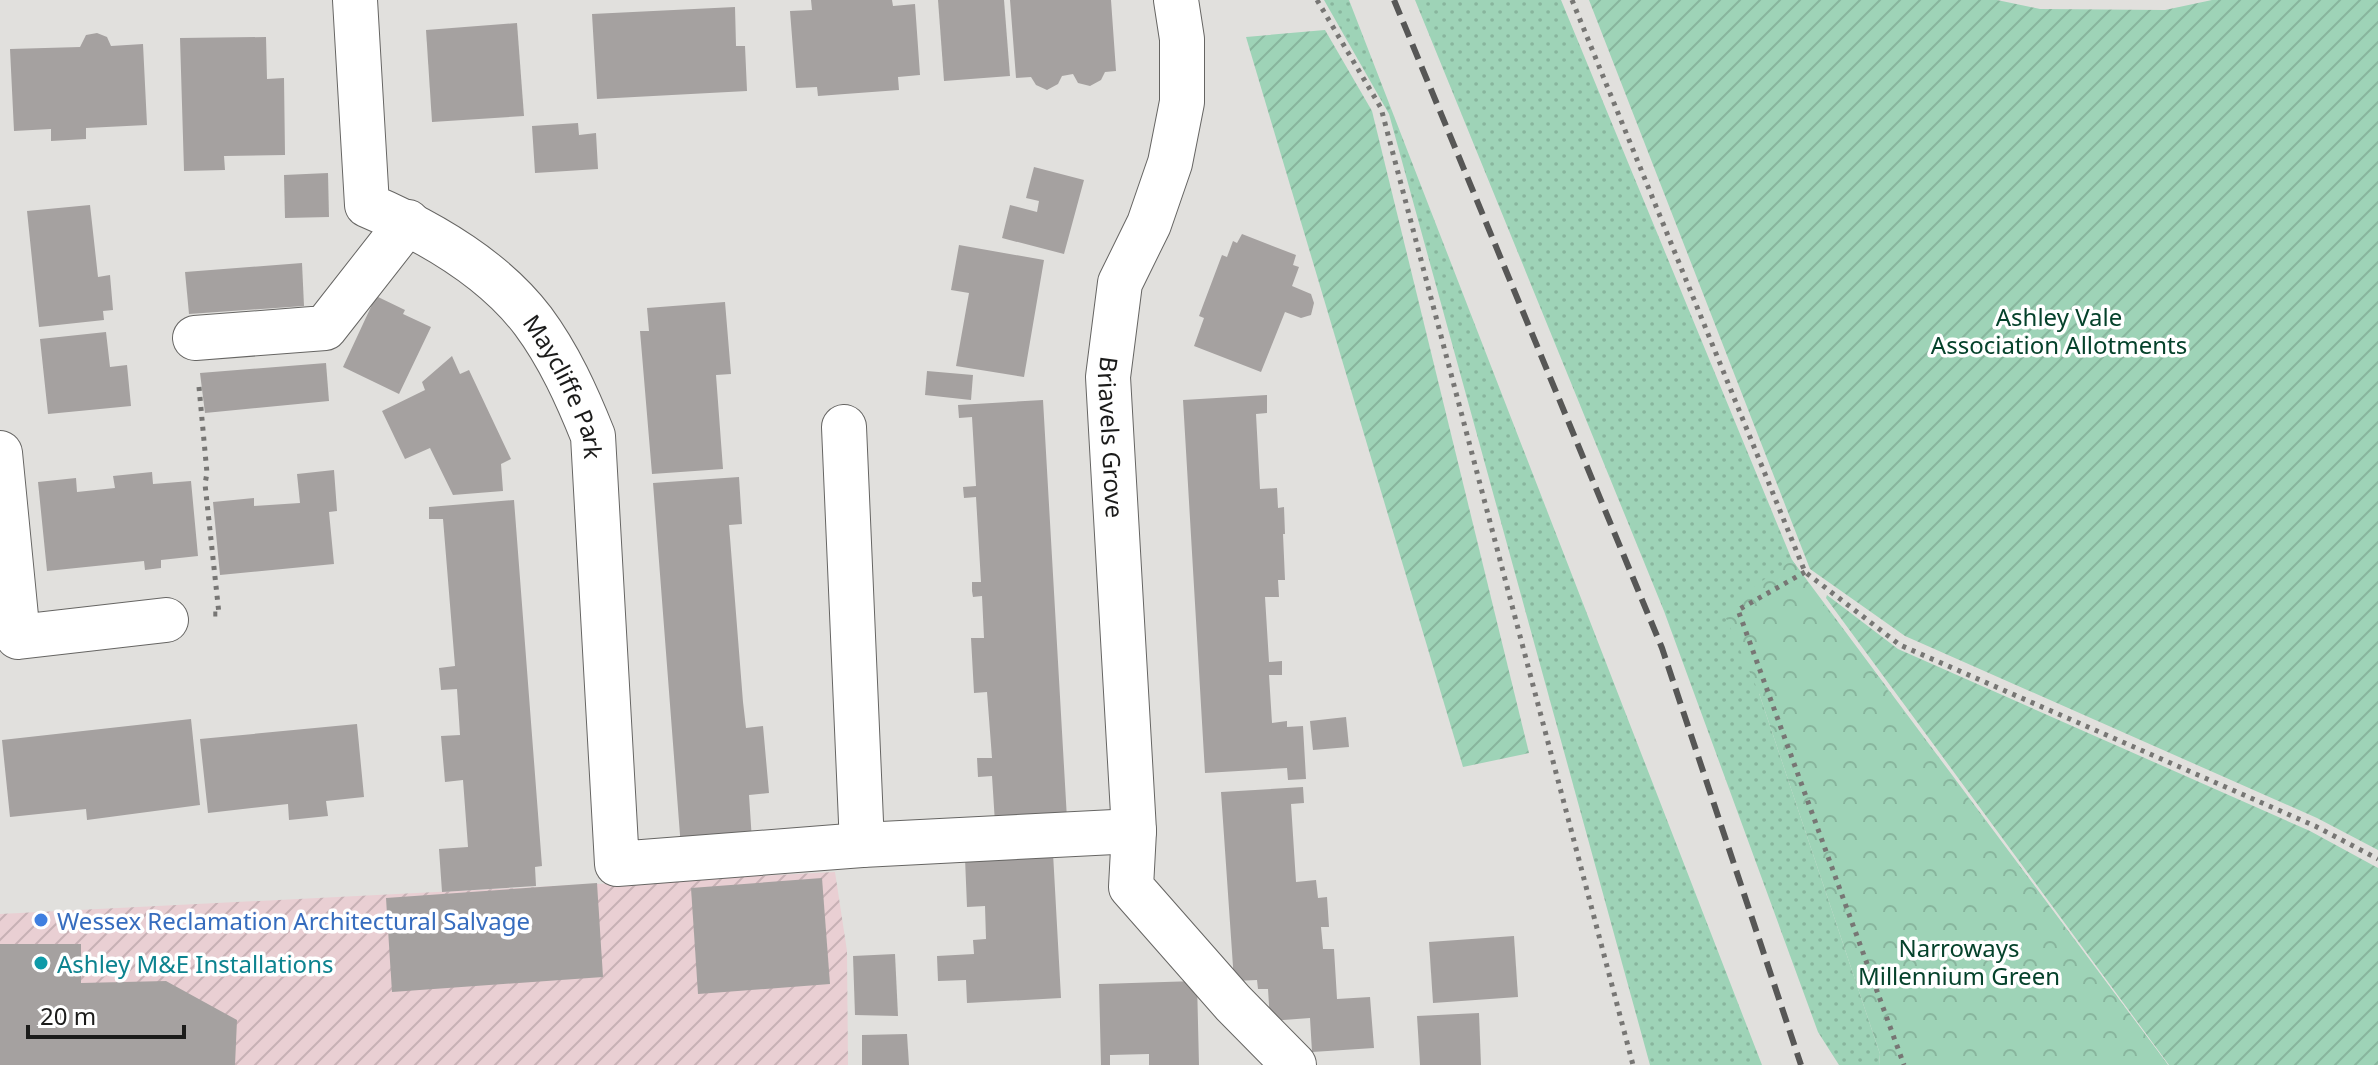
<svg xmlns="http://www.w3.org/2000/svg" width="2378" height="1065" viewBox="0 0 2378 1065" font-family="'Noto Sans',sans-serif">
  <defs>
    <pattern id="industrial-furrows" width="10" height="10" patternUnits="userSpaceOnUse" patternTransform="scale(2)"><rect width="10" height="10" fill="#e9cfd3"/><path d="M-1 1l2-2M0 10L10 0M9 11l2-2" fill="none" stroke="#c7b1b5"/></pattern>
    <pattern id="grass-dots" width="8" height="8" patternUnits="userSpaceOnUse" patternTransform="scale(2)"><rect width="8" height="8" fill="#9ed3b7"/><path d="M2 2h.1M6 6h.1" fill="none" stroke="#88b59d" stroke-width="1.8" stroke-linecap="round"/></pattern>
    <pattern id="park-crowns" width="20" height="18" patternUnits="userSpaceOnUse" patternTransform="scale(2)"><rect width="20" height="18" fill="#9ed3b7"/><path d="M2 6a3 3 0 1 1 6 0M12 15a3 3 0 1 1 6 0" fill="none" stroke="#88b59d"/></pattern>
    <pattern id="garden-furrows" width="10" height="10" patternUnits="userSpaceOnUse" patternTransform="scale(2)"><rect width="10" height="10" fill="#9ed3b7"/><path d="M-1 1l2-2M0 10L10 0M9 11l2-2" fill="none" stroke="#88b59d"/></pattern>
  </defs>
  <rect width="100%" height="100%" fill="#e1e0dd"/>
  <path fill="url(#industrial-furrows)" d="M835,872L847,951L848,1065H0V914Z"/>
  <g fill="url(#grass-dots)">
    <path d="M1324,0H1349L1762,1065H1650L1389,114Z"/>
    <path d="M1415,0H1561L1792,560L2168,1065L1759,693L1880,1054L1879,1065H1839L1818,1032L1664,611Z"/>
  </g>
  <path fill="url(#park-crowns)" d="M1792,560L1823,604L2168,1065H1879L1880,1054L1759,693L1722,609Z"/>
  <g fill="url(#garden-furrows)">
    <path d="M1589,0H1997L2040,9L2165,10L2212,0H2378V850L2317,818L1905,636L1810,569Z"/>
    <path d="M1325,30L1372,111L1529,753L1463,767L1246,37Z"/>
    <path d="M1827,595L1898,649L2310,831L2378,868V1065H2169L1826,598Z"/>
  </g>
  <g fill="#a5a1a0">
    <path d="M811,0H892L893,6L915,4L920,75L898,77L899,90L818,96L817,87L796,88L790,11L812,10Z"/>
    <path d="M938,0H1004L1010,76L944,81Z"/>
    <path d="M1010,0H1111L1116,71L1105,72L1101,80L1090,86L1078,83L1073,74L1062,76L1058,84L1047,90L1036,85L1031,77L1016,78Z"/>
    <path d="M735,7L736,46H745L747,91L597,99L592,14Z"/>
    <path d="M517,23L524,116L432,122L426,30Z"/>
    <path d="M97,33L107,37L111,46L143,44L147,125L86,128V139L51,141V129L14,131L10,49L80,47L86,35Z"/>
    <path d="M266,37L267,79L284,78L285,155L224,156L225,170L184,171L180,38Z"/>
    <path d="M578,123L579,135L596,133L598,169L535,173L532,126Z"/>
    <path d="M1034,167L1084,180L1064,254L1002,238L1010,205L1037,212L1039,201L1026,198Z"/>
    <path d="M328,173L329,217L285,218L284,175Z"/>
    <path d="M90,205L98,277L110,275L113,310L103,311L104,320L39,327L27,211Z"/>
    <path d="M1242,234L1296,255L1293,265L1299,267L1292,286L1311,294L1314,303L1311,315L1301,318L1285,312L1261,372L1194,346L1204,318L1199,316L1222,255L1227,257L1233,241L1237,243Z"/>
    <path d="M959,245L1044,260L1024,377L956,366L969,293L951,290Z"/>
    <path d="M302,263L304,306L189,314L185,272Z"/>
    <path d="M376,296L405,310L403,314L431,327L399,394L343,367Z"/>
    <path d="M725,302L731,374L716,375L723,469L652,474L640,331H649L647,308Z"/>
    <path d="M106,332L110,367L127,365L131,406L48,414L40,339Z"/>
    <path d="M452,356L460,374L469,370L511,459L501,464L503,491L453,495L430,448L405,459L382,411L425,390L422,382Z"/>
    <path d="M326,363L329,401L205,413L200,373Z"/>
    <path d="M927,371L973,375L971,400L925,395Z"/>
    <path d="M1267,395V413L1256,414L1260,489L1277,488L1278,508L1284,507L1285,534H1283L1285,580H1278L1279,597H1265L1269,662L1282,661V675H1269L1272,723L1287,721V727L1303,726L1306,779L1288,780L1287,768L1205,773L1183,400Z"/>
    <path d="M1043,400L1067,819L995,823L992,776L978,777L977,758H992L987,692L974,693L971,638H984L982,596L973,597L972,591V582H981L976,497L964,498L963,487L976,486L972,417L959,418L958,405Z"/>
    <path d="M334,470L337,511L329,512L334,564L220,575L213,502L254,498V506L300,503L297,474Z"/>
    <path d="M152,472L153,484L191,481L198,556L161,560V568L145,570L144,561L47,571L38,482L76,478L77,492L115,488L113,476Z"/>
    <path d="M739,477L742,524L729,525L743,702L746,728L763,726L769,793L749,795L752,841L681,848L653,483Z"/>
    <path d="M514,500L542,866L535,867L536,886L442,892L439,849L468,847L463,780L445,782L441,736L460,735L457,689L441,690L439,668L455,666L443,519H429V507Z"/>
    <path d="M1346,717L1349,747L1313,750L1310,721Z"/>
    <path d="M191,719L200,805L87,820L86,809L10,817L2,740Z"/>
    <path d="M357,724L364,797L326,801L328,816L289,820L288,804L208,813L200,739Z"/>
    <path d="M1303,787L1304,803L1291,804L1296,882L1316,880L1318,898L1327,897L1329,927H1321L1323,949H1334L1337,999L1370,997L1374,1048L1312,1052L1310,1018L1270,1021L1268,989H1258L1257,980L1234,981L1221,792Z"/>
    <path d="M1053,853L1061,998L967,1003L966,980L938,981L937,956L974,954L973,940L986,939L985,906L967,907L965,858Z"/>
    <path d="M822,878L830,984L698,994L691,888Z"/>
    <path d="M597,883L603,977L392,992L386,898Z"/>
    <path d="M1514,936L1518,997L1433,1003L1429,942Z"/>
    <path d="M0,944H81V983L166,981L237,1020L235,1065H0Z"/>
    <path d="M895,954L898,1016L855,1015L853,956Z"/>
    <path d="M1197,981L1199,1065H1149V1054L1110,1055V1065H1101L1099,984Z"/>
    <path d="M1479,1013L1481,1065H1420L1417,1016Z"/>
    <path d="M907,1034L909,1065H862V1035Z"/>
  </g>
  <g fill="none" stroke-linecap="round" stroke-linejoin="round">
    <g stroke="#666563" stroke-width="46">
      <g id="minor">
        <path id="s1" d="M355,0L367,205C428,231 492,267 533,321C559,356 577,396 593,436L617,864L862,845L1134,831"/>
        <path id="s2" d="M1176,0L1182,39V102L1170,163L1149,224L1120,283L1108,377L1134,831L1131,887L1233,1003L1294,1065"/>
        <path d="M195,338L325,328L408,222"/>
        <path d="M844,427L862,845"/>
        <path d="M0,453L18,637L166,620"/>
      </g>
    </g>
    <g stroke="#777674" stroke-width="5" stroke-dasharray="4 6" stroke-linecap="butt">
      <path d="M1317,0L1381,108L1633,1065"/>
      <path d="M1572,0L1805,572L1900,645L2315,826L2378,859"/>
      <path d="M199,387L207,473L205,484L219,614H213"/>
      <path d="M1805,572L1738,610L1904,1065"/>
    </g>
    <use href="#minor" stroke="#fff" stroke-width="44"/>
    <path stroke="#575756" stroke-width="6" stroke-dasharray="16 8" stroke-linecap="butt" d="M1394,0L1662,648L1801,1065"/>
  </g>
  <circle fill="#3f7fe0" stroke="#fff" stroke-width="3" cx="41" cy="920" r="8"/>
  <circle fill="#0f9aa8" stroke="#fff" stroke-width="3" cx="41" cy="963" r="8"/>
  <g text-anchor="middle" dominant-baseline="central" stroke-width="7" stroke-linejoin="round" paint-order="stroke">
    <g font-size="24" fill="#05422b" stroke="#fff">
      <text x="2059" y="316">Ashley Vale<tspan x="2059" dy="28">Association Allotments</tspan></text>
      <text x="1959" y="947">Narroways<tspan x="1959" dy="28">Millennium Green</tspan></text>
    </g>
    <g font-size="24" fill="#1b1b1a" stroke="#fff">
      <text stroke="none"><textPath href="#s1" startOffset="484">Maycliffe Park</textPath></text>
      <text stroke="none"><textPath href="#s2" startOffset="450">Briavels Grove</textPath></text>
    </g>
    <g font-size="24" fill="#366cbe" stroke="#fff" text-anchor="start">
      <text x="57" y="920">Wessex Reclamation Architectural Salvage</text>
    </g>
    <g font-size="24" fill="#0d838f" stroke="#fff" text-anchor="start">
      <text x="57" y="963">Ashley M&amp;E Installations</text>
    </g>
  </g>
  <path d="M28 1025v12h156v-12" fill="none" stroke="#1b1b1a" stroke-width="4"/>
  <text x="40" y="1025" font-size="24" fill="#1b1b1a" stroke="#ffffff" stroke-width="6" paint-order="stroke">20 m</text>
</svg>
